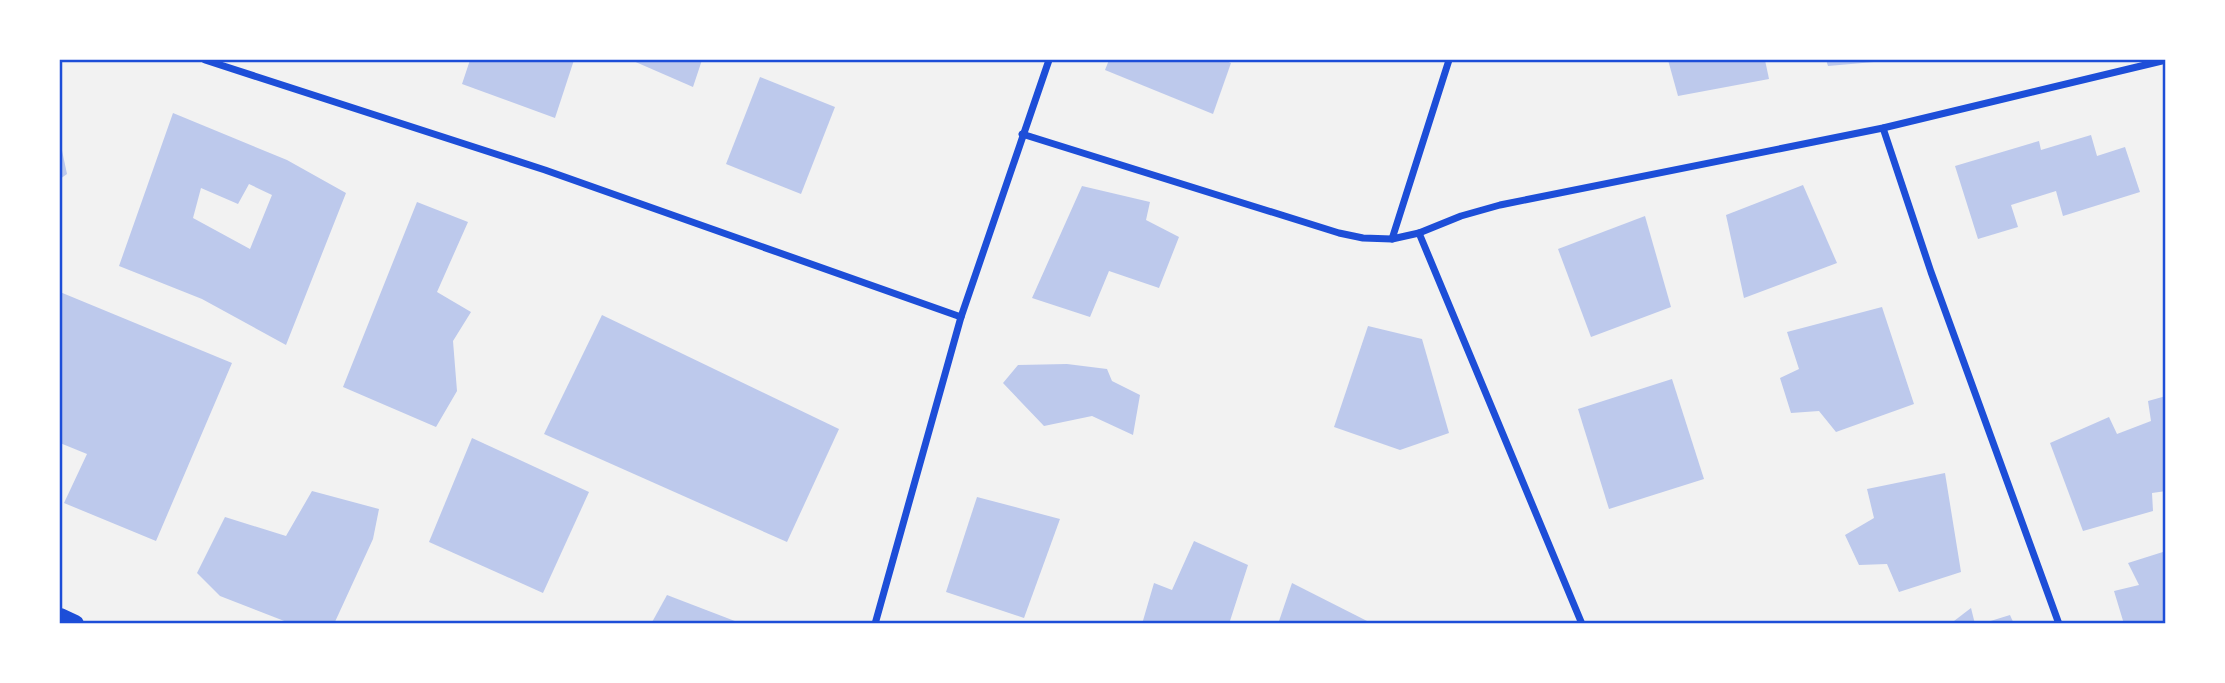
<svg xmlns="http://www.w3.org/2000/svg" width="2225" height="683" viewBox="0 0 2225 683" font-family="Ubuntu,sans-serif">
  <rect width="100%" height="100%" fill="#f2f2f2"/>
  <g fill="#bdc9ec" fill-rule="evenodd">
    <path d="M470,60H574L555,118L462,84Z"/>
    <path d="M631,60H702L693,87Z"/>
    <path d="M1109,60H1224L1231,63L1213,114L1105,70Z"/>
    <path d="M1668,60H1765L1769,79L1678,96Z"/>
    <path d="M1826,60H1873L1874,62L1828,66Z"/>
    <path d="M760,77L835,107L801,194L726,164Z"/>
    <path d="M173,113L287,160L346,193L286,345L202,299L119,266ZM249,184L272,195L250,249L193,218L201,188L238,204Z"/>
    <path d="M2091,135L2097,156L2125,147L2140,192L2063,216L2056,191L2011,205L2018,227L1978,239L1955,166L2039,141L2041,150Z"/>
    <path d="M60,141L67,174L60,179Z"/>
    <path d="M1803,185L1837,263L1744,298L1726,215Z"/>
    <path d="M1082,186L1150,202L1146,220L1179,237L1159,288L1109,271L1090,317L1032,298Z"/>
    <path d="M417,202L468,222L437,292L471,312L453,341L457,391L436,427L343,387Z"/>
    <path d="M1645,216L1671,307L1591,337L1558,249Z"/>
    <path d="M60,292L232,363L156,541L64,503L87,454L60,443Z"/>
    <path d="M1882,307L1914,404L1836,432L1819,411L1791,413L1780,378L1799,369L1787,332Z"/>
    <path d="M602,315L839,429L787,542L544,434Z"/>
    <path d="M1368,326L1422,339L1449,433L1400,450L1334,427Z"/>
    <path d="M1067,364L1107,369L1112,381L1140,395L1133,435L1092,416L1044,426L1003,383L1018,365Z"/>
    <path d="M1672,379L1704,479L1609,509L1578,409Z"/>
    <path d="M2166,396V491L2152,493L2153,511L2083,531L2050,443L2109,417L2117,434L2151,421L2148,401Z"/>
    <path d="M472,438L589,492L543,593L429,542Z"/>
    <path d="M1945,473L1961,572L1899,592L1887,564L1859,565L1845,535L1874,518L1867,489Z"/>
    <path d="M312,491L379,509L373,539L334,624H292L220,596L197,573L225,517L286,536Z"/>
    <path d="M977,497L1060,519L1024,618L946,592Z"/>
    <path d="M1194,541L1248,565L1229,624H1142L1154,583L1172,590Z"/>
    <path d="M2166,551V624H2124L2114,591L2139,585L2128,563Z"/>
    <path d="M1292,583L1373,624H1278Z"/>
    <path d="M667,595L740,623V624H651Z"/>
    <path d="M1971,608L1975,624H1954V621Z"/>
    <path d="M2010,615L2014,624H1984V623Z"/>
  </g>
  <g fill="none" stroke-linecap="round" stroke-linejoin="round">
    <g stroke="#1d4ed8" stroke-width="7">
      <path d="M205,60L545,170L961,317"/>
      <path d="M1883,128L1931,272L2059,624"/>
      <path d="M1022,134L1339,233L1363,238L1392,239L1419,233L1461,216L1500,205L1883,128L2166,60"/>
      <path d="M1419,233L1582,624"/>
      <path d="M1392,239L1449,60"/>
      <path d="M875,624L961,317L1049,60"/>
    </g>
    <path stroke="#1d4ed8" stroke-width="18" d="M60,617L75,624"/>
  </g>
  <rect width="2225" height="683" fill="none" stroke="#ffffff" stroke-width="122"/>
  <rect x="61" y="61" width="2103" height="561" fill="none" stroke="#1d4ed8" stroke-width="2.5"/>
</svg>
